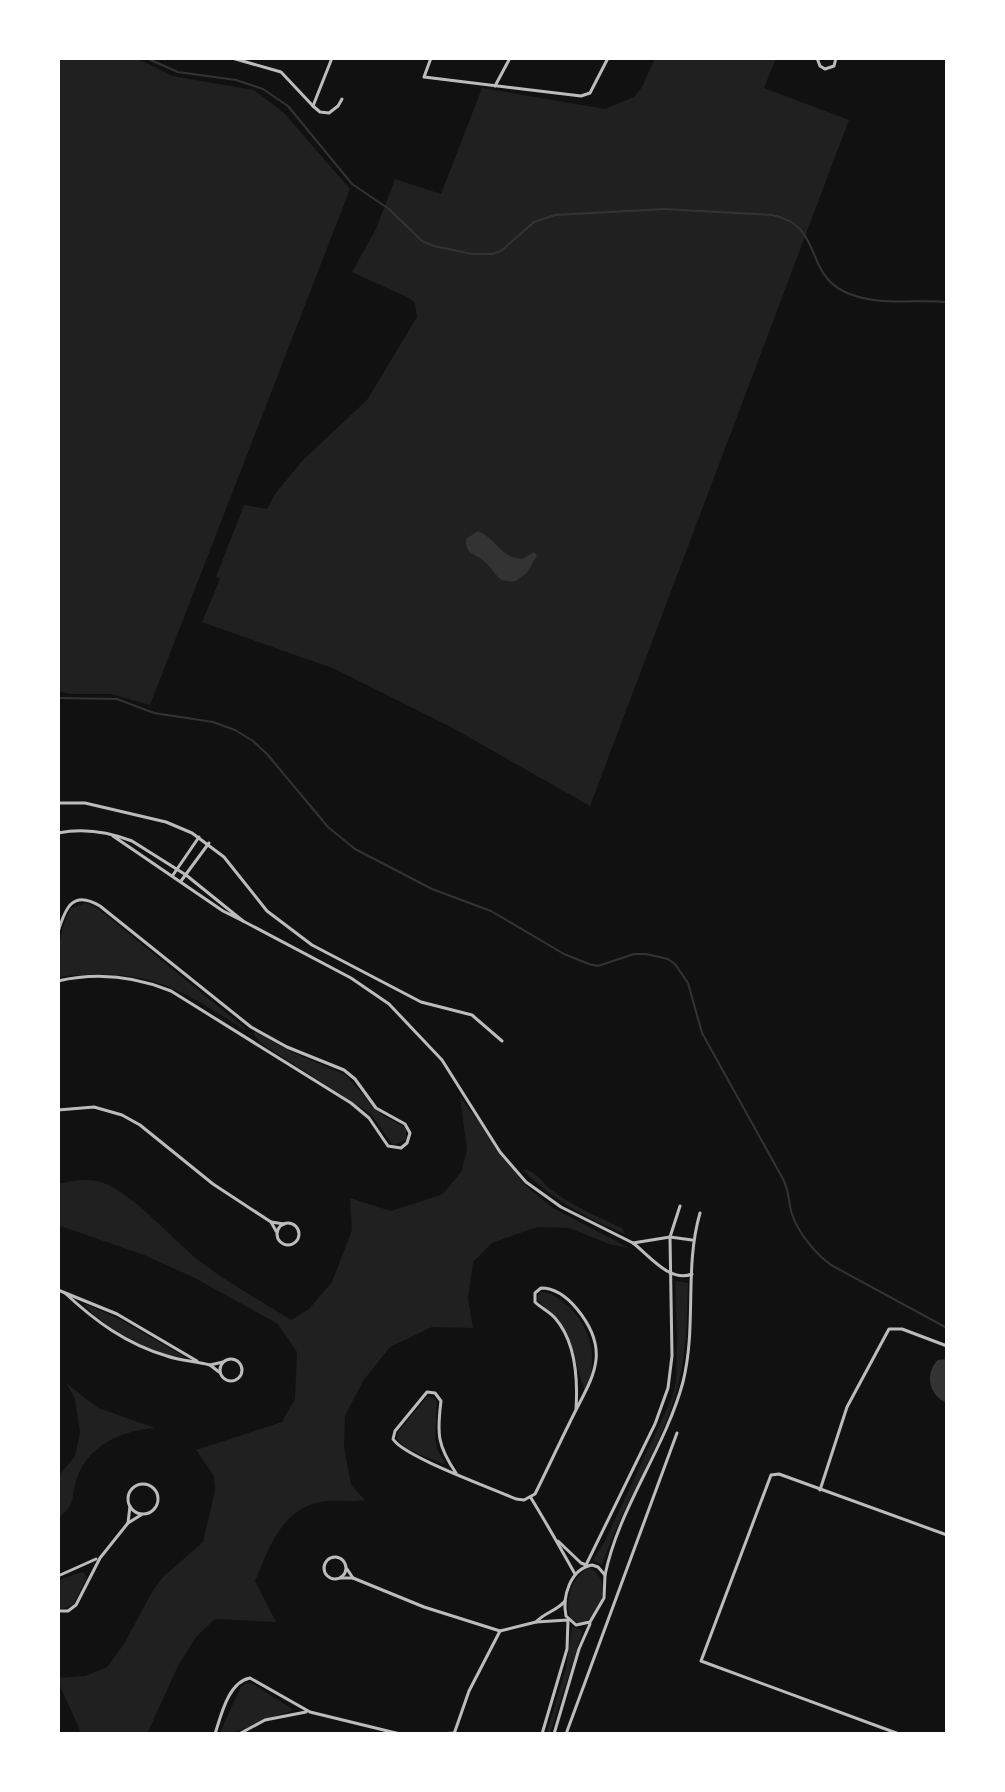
<svg xmlns="http://www.w3.org/2000/svg" width="1005" height="1792" viewBox="0 0 1005 1792" font-family="'Fira Sans',sans-serif">
  <rect width="100%" height="100%" fill="#111"/>
  <g fill="#202020">
    <path d="M58,58H136L172,76L254,90L284,113L350,189L150,705L111,694H70L58,691Z"/>
    <path d="M655,58H776L764,88L849,120L590,806L449,726L335,669L202,622L220,579L216,577L244,505L267,509L275,494L303,460L367,400L417,317L415,303L409,298L352,272L376,229L395,179L441,194L482,88L605,109L634,97L642,87Z"/>
    <path d="M86,903L97,908L246,1029L244,1030C175,984 142,967 58,977C58,953 59,930 71,908Z"/>
    <path d="M256,1032L290,1051L345,1075L382,1115L406,1128V1140L393,1145L371,1114L262,1044L253,1034Z"/>
    <path d="M460,1097L525,1185L553,1208L629,1248L609,1244L569,1228L537,1227L492,1243L473,1262L468,1299L473,1328L432,1327L390,1347L363,1381L345,1416L344,1446L351,1485L365,1500C352,1502 340,1500 327,1501C283,1505 270,1546 255,1581L276,1622L215,1619L196,1637L178,1666L147,1734H81C77,1719 58,1687 58,1678L85,1676L107,1667L124,1644L152,1592L163,1577L203,1542L215,1491L214,1476L196,1450L282,1422L295,1399L297,1352L278,1324L193,1277L144,1255L58,1225V1184C71,1181 87,1178 101,1182C134,1194 170,1237 197,1259C226,1282 260,1300 291,1320L309,1309L332,1282L352,1230L350,1198L391,1211L443,1194L461,1172L467,1150Z"/>
    <path d="M522,1169C536,1170 542,1183 553,1191C574,1207 599,1217 622,1228L625,1234C586,1218 551,1199 522,1169Z"/>
    <path d="M675,1281L688,1283C687,1314 687,1345 680,1376C666,1443 623,1501 602,1565L593,1560L604,1543L672,1398L676,1381L677,1338Z"/>
    <path d="M541,1292C550,1292 555,1296 563,1302C591,1324 600,1359 585,1391C576,1370 575,1346 562,1325C556,1314 541,1308 537,1297Z"/>
    <path d="M83,1303L119,1319L185,1357C156,1359 101,1327 83,1303Z"/>
    <path d="M66,1383L98,1408L155,1428C122,1430 86,1446 76,1481C70,1503 77,1501 58,1519V1477L75,1456L80,1432L75,1399Z"/>
    <path d="M428,1396L437,1400L435,1438L437,1449L445,1462L443,1464L407,1449L397,1439L398,1432Z"/>
    <path d="M589,1568C613,1577 602,1619 580,1624L571,1619C563,1602 572,1576 589,1568Z"/>
    <path d="M83,1572L87,1577L73,1605L59,1610L58,1580Z"/>
    <path d="M572,1627L581,1630L582,1633L550,1734H546L566,1668Z"/>
    <path d="M246,1683L253,1684L292,1709V1711C266,1717 241,1734 219,1734L241,1687Z"/>
  </g>
  <g fill="#333">
    <path d="M478,531C496,538 500,558 522,559L534,552L537,555L527,573L516,581C497,584 497,573 485,562C476,553 465,556 466,539Z"/>
    <path d="M947,1359V1403C929,1396 924,1373 938,1360Z"/>
  </g>
  <g fill="none" stroke-linecap="round" stroke-linejoin="round">
    <g stroke="#333" stroke-width="2">
      <path d="M146,58L178,72L236,80L263,89L288,106L352,184L389,209L422,241L434,246L472,254H492L501,251L534,222L555,215L664,209L772,215C823,225 804,271 843,291C874,307 914,299 947,302"/>
      <path d="M58,698L117,699L154,713L213,722L235,730L253,741L267,754L328,827L355,849L432,889L491,911L564,954L589,964L598,966L634,954H646L668,959L675,964L688,983L702,1033L783,1179C790,1192 788,1205 793,1217C800,1235 816,1254 831,1265L947,1328"/>
    </g>
    <g stroke="#bcbcbc" stroke-width="3">
      <path d="M232,58L281,72L313,106"/>
      <path d="M332,58L313,106L320,112L329,113L338,106L342,99"/>
      <path d="M431,58L424,77L581,96L590,93L608,58"/>
      <path d="M817,58L820,66L825,69L834,66L836,58"/>
      <path d="M495,86L510,58"/>
      <path d="M58,803H85L166,822L192,833L224,857L267,911L312,945L421,1002L472,1015L502,1041"/>
      <path d="M58,833C82,828 109,832 132,841L186,875L243,921L223,911L113,836"/>
      <path d="M173,875L199,837"/>
      <path d="M181,881L209,843"/>
      <path d="M243,921L351,978L389,1004L442,1060L500,1152L526,1182L561,1207L633,1243"/>
      <path d="M58,932C65,909 72,889 100,906L251,1027L287,1047L344,1070L355,1079L376,1108L405,1124L410,1133L407,1143L401,1148L388,1146L369,1118L351,1103L171,991C134,976 97,972 58,981"/>
      <path d="M58,1110L94,1107L122,1115L140,1125L213,1184L271,1222"/>
      <circle cx="288" cy="1234" r="11"/>
      <path d="M276,1231L271,1222L284,1224"/>
      <path d="M692,1240L670,1237L633,1243C650,1256 670,1283 692,1274"/>
      <path d="M58,1290L117,1314L197,1361"/>
      <path d="M65,1293C95,1321 126,1344 167,1356C181,1361 196,1361 210,1365"/>
      <circle cx="231" cy="1370" r="11"/>
      <path d="M219,1372L210,1365L223,1362"/>
      <path d="M456,1473C437,1445 437,1433 441,1401L435,1393L427,1392L395,1431L393,1439C404,1457 492,1488 516,1499L524,1500L535,1494C547,1470 558,1446 570,1422C590,1380 614,1354 577,1309C568,1298 556,1288 541,1288L535,1293V1302C541,1308 549,1311 555,1318C576,1342 578,1378 576,1409"/>
      <circle cx="143" cy="1499" r="15"/>
      <path d="M820,1490L847,1407L889,1329H902L947,1346"/>
      <path d="M531,1498C547,1524 561,1549 575,1574"/>
      <path d="M130,1506L128,1523L141,1515"/>
      <path d="M558,1541L581,1563L586,1565L655,1424L668,1388L672,1356L670,1237L680,1206"/>
      <circle cx="335" cy="1568" r="11"/>
      <path d="M592,1565L598,1567L605,1575L604,1598L590,1622L576,1625L566,1616C562,1597 570,1569 592,1565Z"/>
      <path d="M605,1575C619,1507 665,1449 683,1382C697,1326 684,1268 700,1213"/>
      <path d="M58,1576L96,1559"/>
      <path d="M340,1578H353L347,1569"/>
      <path d="M353,1578L424,1607L500,1631L469,1691L454,1734"/>
      <path d="M58,1611H68L76,1605L100,1558L128,1523"/>
      <path d="M536,1622C545,1612 557,1611 565,1601"/>
      <path d="M500,1631L536,1622L568,1620L567,1649L542,1734"/>
      <path d="M215,1734C221,1716 228,1682 250,1678L310,1712L400,1734"/>
      <path d="M239,1734L265,1720L306,1712"/>
      <path d="M438,1734L455,1733"/>
      <path d="M554,1734L579,1649L590,1624"/>
      <path d="M566,1734L677,1433"/>
      <path d="M651,1734H662"/>
      <path d="M899,1734L701,1661L771,1475L779,1474L947,1535"/>
    </g>
  </g>
  <rect width="1005" height="1792" fill="none" stroke="#ffffff" stroke-width="120"/>
</svg>
